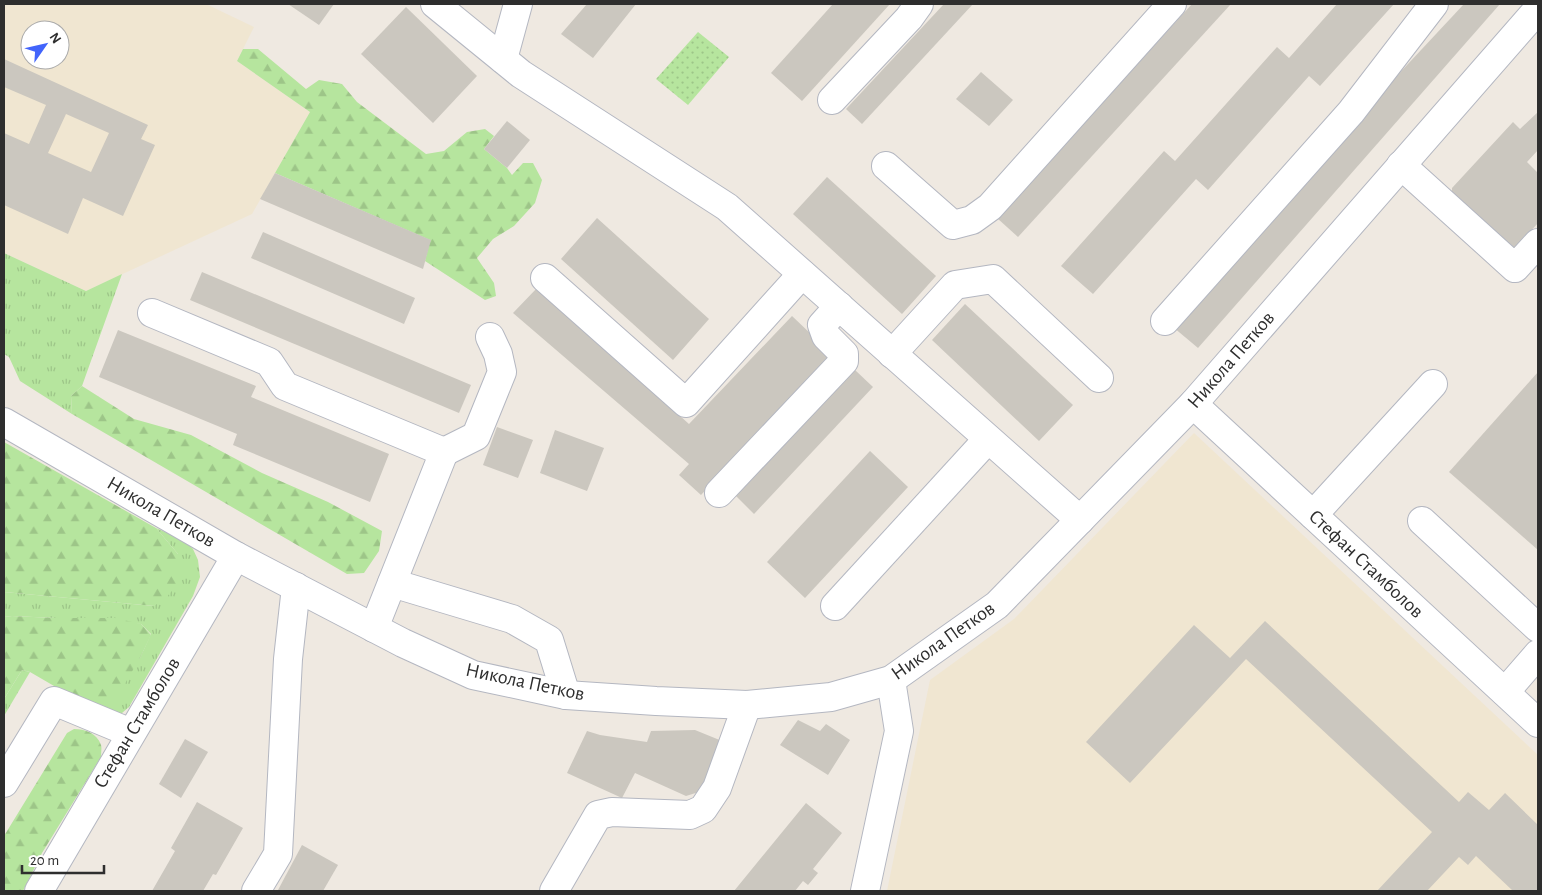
<svg xmlns="http://www.w3.org/2000/svg" width="1542" height="895" viewBox="0 0 1542 895" font-family="'Alegreya Sans',sans-serif">
  <defs>
    <pattern id="grass-tufts" width="24" height="20" patternUnits="userSpaceOnUse" patternTransform="scale(1.25)"><rect width="24" height="20" fill="#b6e59e"/><path d="M3 7l-1-3M5 7V3M7 7l1-3M15 17l-1-3M17 17v-4M19 17l1-3" fill="none" stroke="#9dc588"/></pattern>
    <pattern id="forest-firs" width="22" height="20" patternUnits="userSpaceOnUse" patternTransform="scale(1.25)"><rect width="22" height="20" fill="#b6e59e"/><path d="M5 1l3.5 6h-7zM16 11l3.5 6h-7z" fill="#9dc588"/></pattern>
    <pattern id="park-dots" width="8" height="8" patternUnits="userSpaceOnUse" patternTransform="scale(1.25)"><rect width="8" height="8" fill="#b6e59e"/><path d="M2 2h.1M6 6h.1" fill="none" stroke="#9dc588" stroke-width="1.8" stroke-linecap="round"/></pattern>
  </defs>
  <rect width="100%" height="100%" fill="#efe9e1"/>
  <g fill="#f0e6d1" fill-rule="evenodd">
    <path d="M4,4H206L254,27L237,61L310,112L252,214L86,291L4,253ZM30,30H60V60H30Z"/>
    <path d="M1194,433L1538,755V891H887L930,680L1014,619Z"/>
  </g>
  <g fill="url(#grass-tufts)">
    <path d="M4,253L86,291L122,274L82,386L71,396L72,414L20,381L9,357L4,354Z"/>
    <path d="M156,528L186,541L193,549L198,560L200,577L193,596L129,707L122,713L116,714L85,704L140,658L151,634L141,624L55,618L12,616L4,617V592L154,606L178,554Z"/>
    <path d="M22,670L30,672L4,716V699Z"/>
  </g>
  <g fill="url(#forest-firs)">
    <path d="M243,49H258L306,89L319,80L342,84L357,102L426,154L444,151L467,132L485,129L494,136L484,149L507,168L512,175L523,163H533L542,180L535,203L514,226L493,239L477,258L494,283L496,296L485,300L425,261L430,240L275,173L310,112L237,61Z"/>
    <path d="M82,386L134,419L191,435L262,473L328,502L382,531L379,551L364,573L347,574L72,414L71,396Z"/>
    <path d="M4,442L156,528L178,554L179,582L166,598L154,606L4,592Z"/>
    <path d="M12,616L55,618H115L141,624L151,635L140,658L114,702L85,704L30,672L22,670L4,699V617Z"/>
    <path d="M74,729C85,729 97,733 101,745C102,748 101,753 101,757L42,853L23,891H4V836L67,733Z"/>
  </g>
  <path fill="url(#park-dots)" d="M698,32L729,57L688,105L656,79Z"/>
  <g fill="#cbc7bf" fill-rule="evenodd">
    <path d="M288,4H334L319,25Z"/>
    <path d="M587,4H636L593,58L561,34Z"/>
    <path d="M833,4H890L802,101L771,73Z"/>
    <path d="M944,4H973L862,124L846,109Z"/>
    <path d="M1192,4H1231L1018,237L997,218Z"/>
    <path d="M1337,4H1394L1320,86L1309,76L1208,190L1196,179L1093,294L1061,266L1164,151L1175,161L1277,47L1289,58Z"/>
    <path d="M1464,4H1500L1198,348L1173,327L1393,80Z"/>
    <path d="M406,7L477,76L433,123L361,54Z"/>
    <path d="M4,59L148,125L141,139L155,145L123,216L83,198L68,234L4,205V133L29,144L46,105L4,87ZM66,114L109,133L91,172L48,153Z"/>
    <path d="M981,72L1013,100L989,126L956,99Z"/>
    <path d="M1538,112V150L1527,162L1538,173V223L1516,247H1510L1452,193V188L1513,122L1520,129Z"/>
    <path d="M507,121L530,140L507,168L484,149Z"/>
    <path d="M275,173L431,240L423,269L260,199Z"/>
    <path d="M827,177L936,276L902,314L793,214Z"/>
    <path d="M597,218L709,319L673,360L561,259Z"/>
    <path d="M263,232L415,298L404,324L251,258Z"/>
    <path d="M202,272L471,385L459,413L190,300Z"/>
    <path d="M537,288L689,424L792,316L832,354L701,495L679,475L689,464L513,313Z"/>
    <path d="M965,304L1073,405L1039,441L932,340Z"/>
    <path d="M118,330L256,386L251,397L389,454L370,502L233,445L237,434L99,377Z"/>
    <path d="M855,370L873,387L754,514L736,496Z"/>
    <path d="M1538,372V550L1449,472Z"/>
    <path d="M497,427L533,440L518,478L483,465Z"/>
    <path d="M555,430L604,448L587,491L540,473Z"/>
    <path d="M870,451L908,487L805,598L767,562Z"/>
    <path d="M1265,621L1459,802L1468,792L1489,810L1505,793L1538,825V891H1513L1476,856L1468,865L1459,857L1427,891H1377L1432,832L1246,659L1130,783L1086,742L1194,625L1230,658Z"/>
    <path d="M798,720L820,731L826,724L850,740L828,775L780,745Z"/>
    <path d="M695,730L722,741L702,791L686,796L635,773L622,798L567,773L587,731L600,735L647,742L651,731Z"/>
    <path d="M185,739L208,752L181,798L159,784Z"/>
    <path d="M197,802L243,828L216,875L213,874L203,891H152L175,851L171,848Z"/>
    <path d="M806,803L842,833L813,869L818,873L808,885L803,881L795,891H734Z"/>
    <path d="M302,845L338,865L323,891H280L278,890Z"/>
  </g>
  <g fill="none" stroke-linecap="round" stroke-linejoin="round">
    <g stroke="#b4b7c1" stroke-width="30">
      <g id="minor">
        <path d="M435,4L521,74L727,207L1080,520"/>
        <path d="M503,59L518,4"/>
        <path d="M832,100L909,18L919,4"/>
        <path d="M1401,165L1515,268L1538,243"/>
        <path d="M886,166L953,225L972,220L990,207L1172,4"/>
        <path d="M545,278L686,403L802,274"/>
        <path d="M152,313L269,362L285,386L444,452L374,628"/>
        <path d="M1165,321L1351,112L1434,4"/>
        <path d="M892,354L955,285L993,279L1099,378"/>
        <path d="M1193,404L1538,723"/>
        <path d="M4,422L236,556L403,643L473,675L566,695L656,701L747,705L831,697L891,680L997,605L1193,404L1538,9"/>
        <path d="M444,452L476,436L502,372L498,354L490,337"/>
        <path d="M719,493L844,361V354L826,336L822,325L839,306"/>
        <path d="M1313,515L1433,384"/>
        <path d="M1422,521L1538,628"/>
        <path d="M392,583L512,619L549,640L566,695"/>
        <path d="M835,606L988,439"/>
        <path d="M1505,692L1538,654"/>
        <path d="M4,783L54,701L131,733"/>
        <path d="M39,891L236,556"/>
        <path d="M256,891L278,854L288,659L296,587"/>
        <path d="M554,891L598,815L612,812L690,815L703,809L717,788L747,705"/>
        <path d="M865,891L899,731L891,680"/>
      </g>
    </g>
    <use href="#minor" stroke="#fff" stroke-width="28"/>
  </g>
  <g text-anchor="middle" dominant-baseline="central" stroke-width="4.5" stroke-linejoin="round" paint-order="stroke">
    <g font-size="20" fill="#2e2e2e" stroke="#fff">
      <text transform="translate(1231 360) rotate(-49)">Никола Петков</text>
      <text transform="translate(161 512) rotate(30)">Никола Петков</text>
      <text transform="translate(1366 564) rotate(43)">Стефан Стамболов</text>
      <text transform="translate(943 641) rotate(-35)">Никола Петков</text>
      <text transform="translate(525 682) rotate(12)">Никола Петков</text>
      <text transform="translate(137 723) rotate(-59)">Стефан Стамболов</text>
    </g>
  </g>
  <rect width="1542" height="895" fill="none" stroke="#2e2e2e" stroke-width="10"/>
  <g transform="translate(45 45) rotate(56)"><circle r="24" fill="#ffffff" stroke="#ababab"/>
  <path d="M0-4L9 19L0 12L-9 19Z" fill="#4264fb"/>
  <text y="-8" font-size="14" font-weight="bold" text-anchor="middle" fill="#2e2e2e">N</text>
  </g>
  <path d="M22 865v8h82v-8" fill="none" stroke="#2e2e2e" stroke-width="2.5"/>
  <text x="30" y="865" font-size="15" fill="#2e2e2e" stroke="#ffffff" stroke-width="4" paint-order="stroke">20 m</text>
</svg>
